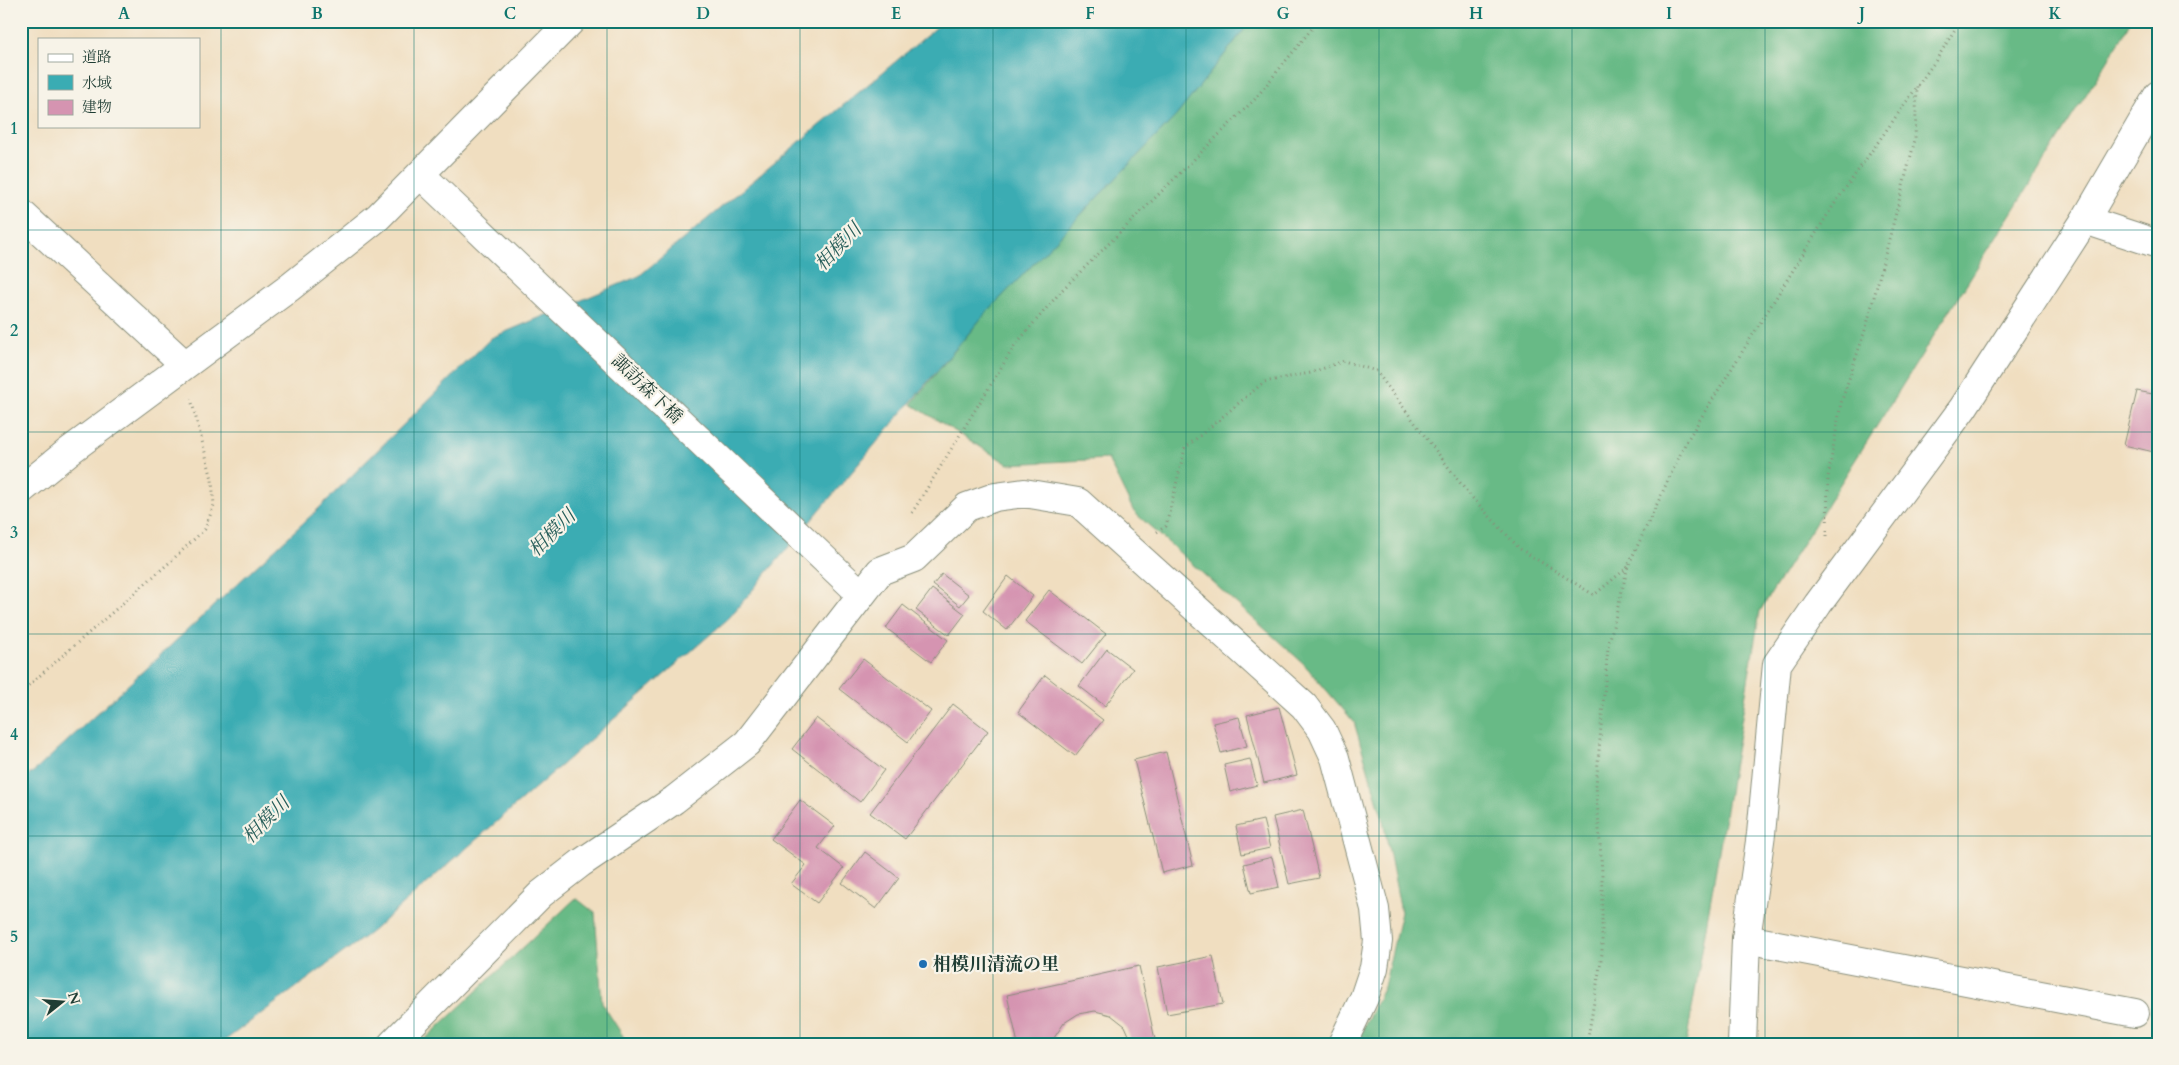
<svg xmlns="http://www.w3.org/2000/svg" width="2179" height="1065" font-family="Cardo,'Noto Serif JP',serif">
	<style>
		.forest { fill: #68ba86; stroke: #447c5d }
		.water { fill: #3aacb3; stroke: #2c7474 }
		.building { fill: #d594b1 }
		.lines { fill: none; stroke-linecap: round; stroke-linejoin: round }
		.minor-casing { stroke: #888e7a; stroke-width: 30 }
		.path { stroke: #888e7a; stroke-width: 3; stroke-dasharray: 1 4; stroke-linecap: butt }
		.minor { stroke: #fff; stroke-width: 28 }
		.grid { fill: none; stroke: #0f766e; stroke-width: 1; stroke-opacity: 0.55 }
		.poi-dot { fill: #1f6fb2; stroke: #f7f3e8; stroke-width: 2 }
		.labels { text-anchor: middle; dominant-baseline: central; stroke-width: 4.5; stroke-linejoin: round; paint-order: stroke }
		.street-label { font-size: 18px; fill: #1f3d34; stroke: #f7f3e8 }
		.poi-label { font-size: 18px; font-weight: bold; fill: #1f3d34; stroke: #f7f3e8; text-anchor: start }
		.water-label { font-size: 19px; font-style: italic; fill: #275e5a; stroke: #f7f3e8 }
		.neatline { fill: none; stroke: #0f766e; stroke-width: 2 }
		.grid-label { font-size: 16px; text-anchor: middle; font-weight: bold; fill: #0f766e }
	</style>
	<rect width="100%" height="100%" fill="#f7f3e8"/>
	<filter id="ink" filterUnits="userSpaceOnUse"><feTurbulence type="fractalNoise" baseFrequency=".02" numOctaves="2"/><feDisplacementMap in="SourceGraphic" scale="10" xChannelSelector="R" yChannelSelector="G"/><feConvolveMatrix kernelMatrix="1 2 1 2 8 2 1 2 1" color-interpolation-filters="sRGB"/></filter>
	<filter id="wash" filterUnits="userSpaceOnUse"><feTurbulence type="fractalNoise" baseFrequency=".0096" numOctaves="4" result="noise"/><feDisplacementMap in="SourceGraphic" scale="20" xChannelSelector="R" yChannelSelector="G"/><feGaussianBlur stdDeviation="1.12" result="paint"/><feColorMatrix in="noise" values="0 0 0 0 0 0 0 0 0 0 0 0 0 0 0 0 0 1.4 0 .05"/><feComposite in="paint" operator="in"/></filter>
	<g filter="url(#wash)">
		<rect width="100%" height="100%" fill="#f0dec0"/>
		<g class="forest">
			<path d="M1251,21H2130L2123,36L1760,611L1686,1044H1355L1384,987L1401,912L1383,820L1354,722L1303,663L1134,512L1108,459L1008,464L911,404L984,315L1176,116Z"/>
			<path d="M576,898L595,913L602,1003L628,1044H420Z"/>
		</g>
		<path class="water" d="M944,21H1251L1176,116L984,315L729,618L370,933L220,1044H21V781L38,768L315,512L491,338L639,276Z"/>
		<g id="blocks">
			<g class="building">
				<path d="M2137,391L2158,395V453L2124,445Z"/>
				<path d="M942,574L969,595L960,606L933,585Z"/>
				<path d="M1008,576L1033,596L1007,630L983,611Z"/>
				<path d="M932,589L965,614L949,635L916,610Z"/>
				<path d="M1049,590L1106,634L1082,664L1025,621Z"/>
				<path d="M903,605L948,640L931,662L886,628Z"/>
				<path d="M1107,649L1133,669L1105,706L1079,686Z"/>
				<path d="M863,659L931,711L908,742L839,689Z"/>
				<path d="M1045,675L1103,720L1075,756L1018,712Z"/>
				<path d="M953,704L988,731L905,839L870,813Z"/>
				<path d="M1279,707L1297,775L1264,783L1247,715Z"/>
				<path d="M1239,717L1247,746L1221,753L1213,723Z"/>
				<path d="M816,718L884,770L860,802L792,749Z"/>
				<path d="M1166,752L1193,865L1162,873L1134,760Z"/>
				<path d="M1250,759L1257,785L1230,792L1224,765Z"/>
				<path d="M800,800L835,826L818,848L844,868L817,903L791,884L806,865L771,839Z"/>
				<path d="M1303,810L1319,878L1289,884L1273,817Z"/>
				<path d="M1263,820L1270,848L1242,854L1236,826Z"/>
				<path d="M865,852L899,878L876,909L842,883Z"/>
				<path d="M1272,857L1279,887L1251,893L1244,864Z"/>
				<path d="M1213,956L1223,1004L1167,1014L1158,967Z"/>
				<path d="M1139,966L1156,1044H1133L1125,1026L1111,1015L1095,1011L1078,1014L1064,1023L1054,1038L1053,1044H1018L1007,995Z"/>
			</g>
		</g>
	</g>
	<g filter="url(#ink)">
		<use href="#blocks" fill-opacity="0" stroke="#888e7a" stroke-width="1"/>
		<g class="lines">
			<defs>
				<g id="minor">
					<path d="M421,175L861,594"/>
					<path d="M21,213L184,364"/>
					<path d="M2085,220L2158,244"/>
					<path d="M21,490L68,452L289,288L378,217L571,21"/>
					<path d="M1746,939L2135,1013"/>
					<path d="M392,1044L541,894L581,863L674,800L747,743L880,571L914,558L967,507L995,497L1024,493L1078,502L1304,706L1322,730L1335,758L1375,909L1378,941L1374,968L1364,998L1342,1044"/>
					<path d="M1742,1044L1746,939L1761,834L1777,664L1818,604L1963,408L2085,220L2158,95"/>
				</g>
			</defs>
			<use href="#minor" class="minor-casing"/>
			<g class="path">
				<path d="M912,513L1015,345L1062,290L1255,99L1318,21"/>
				<path d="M1157,532L1166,526L1185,448L1264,382L1310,373L1344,361L1376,371L1467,492L1520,549L1594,595L1628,567"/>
				<path d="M1827,536L1828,477L1841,403L1867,324L1915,140L1917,86"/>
				<path d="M21,692L170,562L205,529L214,505L212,479L191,399"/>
				<path d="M1587,1044L1602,954V872L1596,785L1608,647L1628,566L1686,442L1833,206L1938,57L1960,21"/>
			</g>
			<use href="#minor" class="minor"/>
		</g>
	</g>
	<path class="grid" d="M221,21V1044M414,21V1044M607,21V1044M800,21V1044M993,21V1044M1186,21V1044M1379,21V1044M1572,21V1044M1765,21V1044M1958,21V1044M21,230H2158M21,432H2158M21,634H2158M21,836H2158"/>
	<circle class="poi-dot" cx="923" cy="964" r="5"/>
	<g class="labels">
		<g class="street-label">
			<text transform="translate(647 389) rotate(44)">諏訪森下橋</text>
		</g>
		<g class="poi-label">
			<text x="933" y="964">相模川清流の里</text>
		</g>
		<g class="water-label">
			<text transform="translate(838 247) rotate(-46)">相模川</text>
			<text transform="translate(552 533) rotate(-45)">相模川</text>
			<text transform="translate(266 820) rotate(-45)">相模川</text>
		</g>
	</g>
	<rect width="2179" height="1065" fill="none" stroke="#f7f3e8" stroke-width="55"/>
	<rect x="38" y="38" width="162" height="90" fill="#f7f3e8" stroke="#a1aaa0"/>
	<rect x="48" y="54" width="25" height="8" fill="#ffffff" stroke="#a1aaa0"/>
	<text x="82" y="62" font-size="15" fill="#1f3d34">道路</text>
	<rect x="48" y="75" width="25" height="15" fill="#3aacb3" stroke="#a1aaa0"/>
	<text x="82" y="88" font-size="15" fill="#1f3d34">水域</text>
	<rect x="48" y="100" width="25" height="15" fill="#d594b1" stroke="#a1aaa0"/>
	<text x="82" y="112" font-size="15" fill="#1f3d34">建物</text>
	<g transform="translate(62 1002) rotate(73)" stroke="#f7f3e8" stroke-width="4" paint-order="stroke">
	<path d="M0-4L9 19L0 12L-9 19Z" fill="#1f3d34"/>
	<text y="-8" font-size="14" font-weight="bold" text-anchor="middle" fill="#1f3d34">N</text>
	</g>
	<rect x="28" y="28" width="2124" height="1010" class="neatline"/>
	<g class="grid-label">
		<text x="124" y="19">A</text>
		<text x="317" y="19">B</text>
		<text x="510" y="19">C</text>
		<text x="703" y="19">D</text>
		<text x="896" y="19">E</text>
		<text x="1090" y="19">F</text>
		<text x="1283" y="19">G</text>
		<text x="1476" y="19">H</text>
		<text x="1669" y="19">I</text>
		<text x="1862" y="19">J</text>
		<text x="2055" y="19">K</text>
		<text x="14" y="134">1</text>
		<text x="14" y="336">2</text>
		<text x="14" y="538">3</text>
		<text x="14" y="740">4</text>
		<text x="14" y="942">5</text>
	</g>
</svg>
